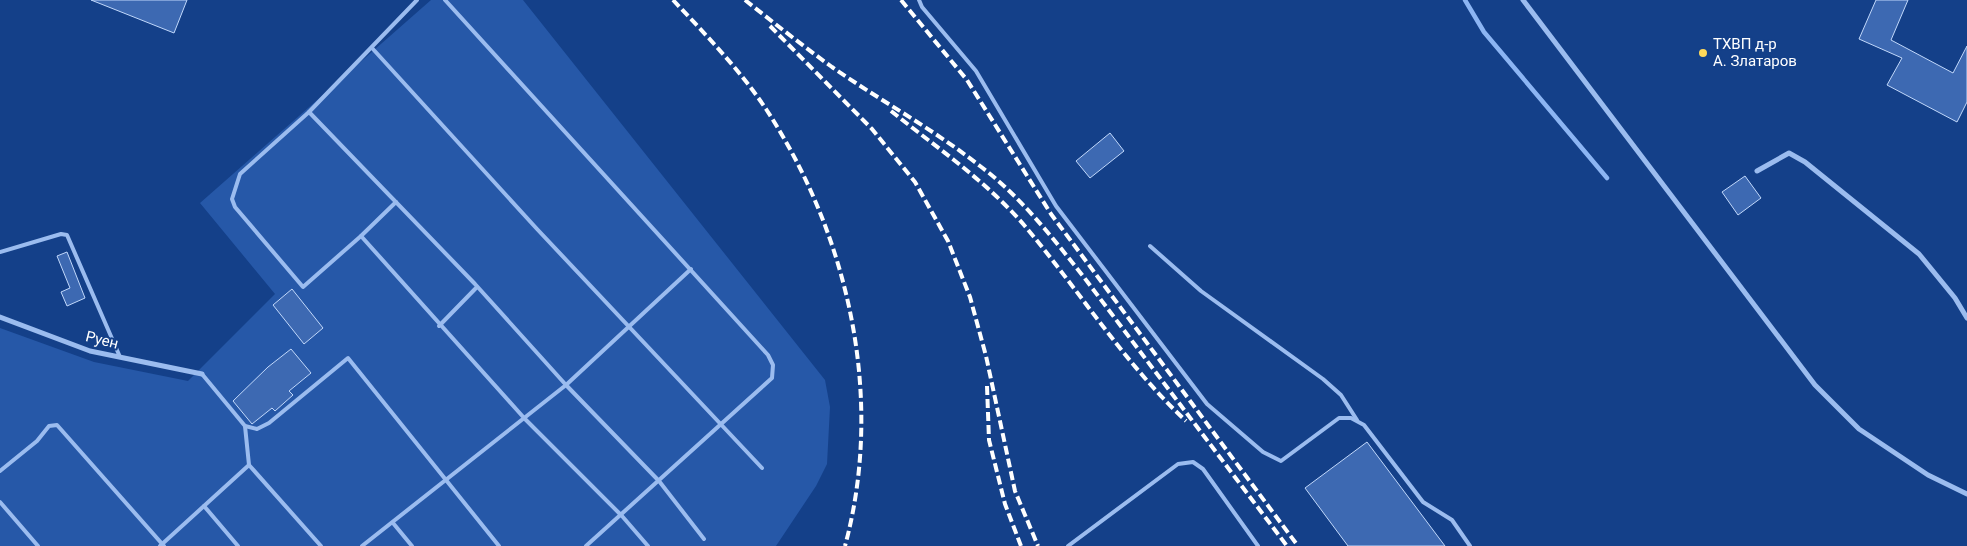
<svg xmlns="http://www.w3.org/2000/svg" width="1967" height="546" font-family="Roboto,sans-serif">
	<style>
		.green { fill: #2658a8 }
		.lines { fill: none; stroke-linecap: round; stroke-linejoin: round }
		.stream { stroke: #8cb5f3; stroke-width: 4.5 }
		.building { fill: #3d69b2; stroke: #c1d8fb }
		.service { stroke: #9bbcef; stroke-width: 4 }
		.minor { stroke: #9bbcef; stroke-width: 5 }
		.rail { stroke: #fff; stroke-width: 4; stroke-dasharray: 9 4; stroke-linecap: butt }
		.poi-dot { fill: #ffd959; stroke: #144089; stroke-width: 2 }
		.labels { text-anchor: middle; dominant-baseline: central; stroke-width: 4; stroke-linejoin: round; paint-order: stroke }
		.poi-label { font-size: 15px; fill: #fff; stroke: #144089; text-anchor: start }
		.street-label { font-size: 15px; fill: #fff; stroke: #144089 }
	</style>
	<rect width="100%" height="100%" fill="#144089"/>
	<path class="green" d="M431,0H523L825,380L830,407L827,464L816,486L776,546H0V328L94,362L188,381L275,294L200,203Z"/>
	<g class="lines">
		<path class="stream" d="M1465,0L1484,32L1607,178"/>
	</g>
	<g class="building">
		<path d="M91,0H187L174,33Z"/>
		<path d="M1876,0H1908L1891,40L1953,73L1967,46V102L1957,122L1887,85L1902,58L1859,39Z"/>
		<path d="M1110,133L1124,151L1090,178L1076,161Z"/>
		<path d="M1745,176L1761,198L1738,215L1722,192Z"/>
		<path d="M67,252L85,298L67,306L61,292L70,288L57,256Z"/>
		<path d="M292,289L323,328L304,344L273,305Z"/>
		<path d="M291,349L311,373L289,391L293,395L275,411L272,408L252,424L233,401L268,367Z"/>
		<path d="M1367,442L1445,546H1348L1305,488Z"/>
	</g>
	<g class="lines">
		<g class="service">
			<path d="M445,0L768,355L773,365L772,378L586,546"/>
			<path d="M919,0L922,7L976,71L1056,206L1207,404L1263,452L1281,461L1339,418H1351L1364,425L1423,502L1452,520L1470,546"/>
			<path d="M372,48L537,229L762,468"/>
			<path d="M309,112L475,284L566,385L659,481L704,539"/>
			<path d="M396,202L361,236L303,287L235,207L232,199L240,174L309,112L417,0"/>
			<path d="M361,236L525,419L622,516L648,546"/>
			<path d="M1150,246L1201,291L1323,379L1341,395L1357,420"/>
			<path d="M0,252L61,234L67,235L120,357"/>
			<path d="M439,326L477,287"/>
			<path d="M202,374L245,426L257,429L269,423L348,358L499,546"/>
			<path d="M249,465L321,546"/>
			<path d="M0,471L37,441L49,426L57,425L164,546"/>
			<path d="M0,502L38,546"/>
			<path d="M204,506L238,546"/>
			<path d="M393,523L412,546"/>
			<path d="M160,546L249,465L245,426"/>
			<path d="M362,546L566,385L691,269"/>
			<path d="M1068,546L1178,464L1193,462L1203,469L1258,546"/>
		</g>
		<g class="minor">
			<path d="M1523,0L1815,385L1859,429L1928,475L1967,494"/>
			<path d="M1757,171L1789,153L1805,162L1919,254L1955,298L1967,318"/>
			<path d="M0,317L90,351L202,374"/>
		</g>
		<g class="rail">
			<path d="M673,0C706,35 740,70 766,109C849,236 885,398 845,546"/>
			<path d="M745,0C774,23 803,46 832,67C881,101 933,129 980,166C1020,196 1052,237 1083,276L1287,546"/>
			<path d="M901,0L967,80L1051,214L1298,546"/>
			<path d="M770,26L872,129L915,182L948,241L970,297L986,356L1015,491L1038,546"/>
			<path d="M891,111C936,147 986,181 1024,225C1079,290 1124,363 1186,421"/>
			<path d="M987,386L989,440L1005,504L1021,546"/>
		</g>
	</g>
	<circle class="poi-dot" cx="1703" cy="53" r="5"/>
	<g class="labels">
		<g class="poi-label">
			<text x="1713" y="44">ТХВП д-р<tspan x="1713" dy="17">А. Златаров</tspan></text>
		</g>
		<g class="street-label">
			<text transform="translate(102 340) rotate(14)">Руен</text>
		</g>
	</g>
</svg>
